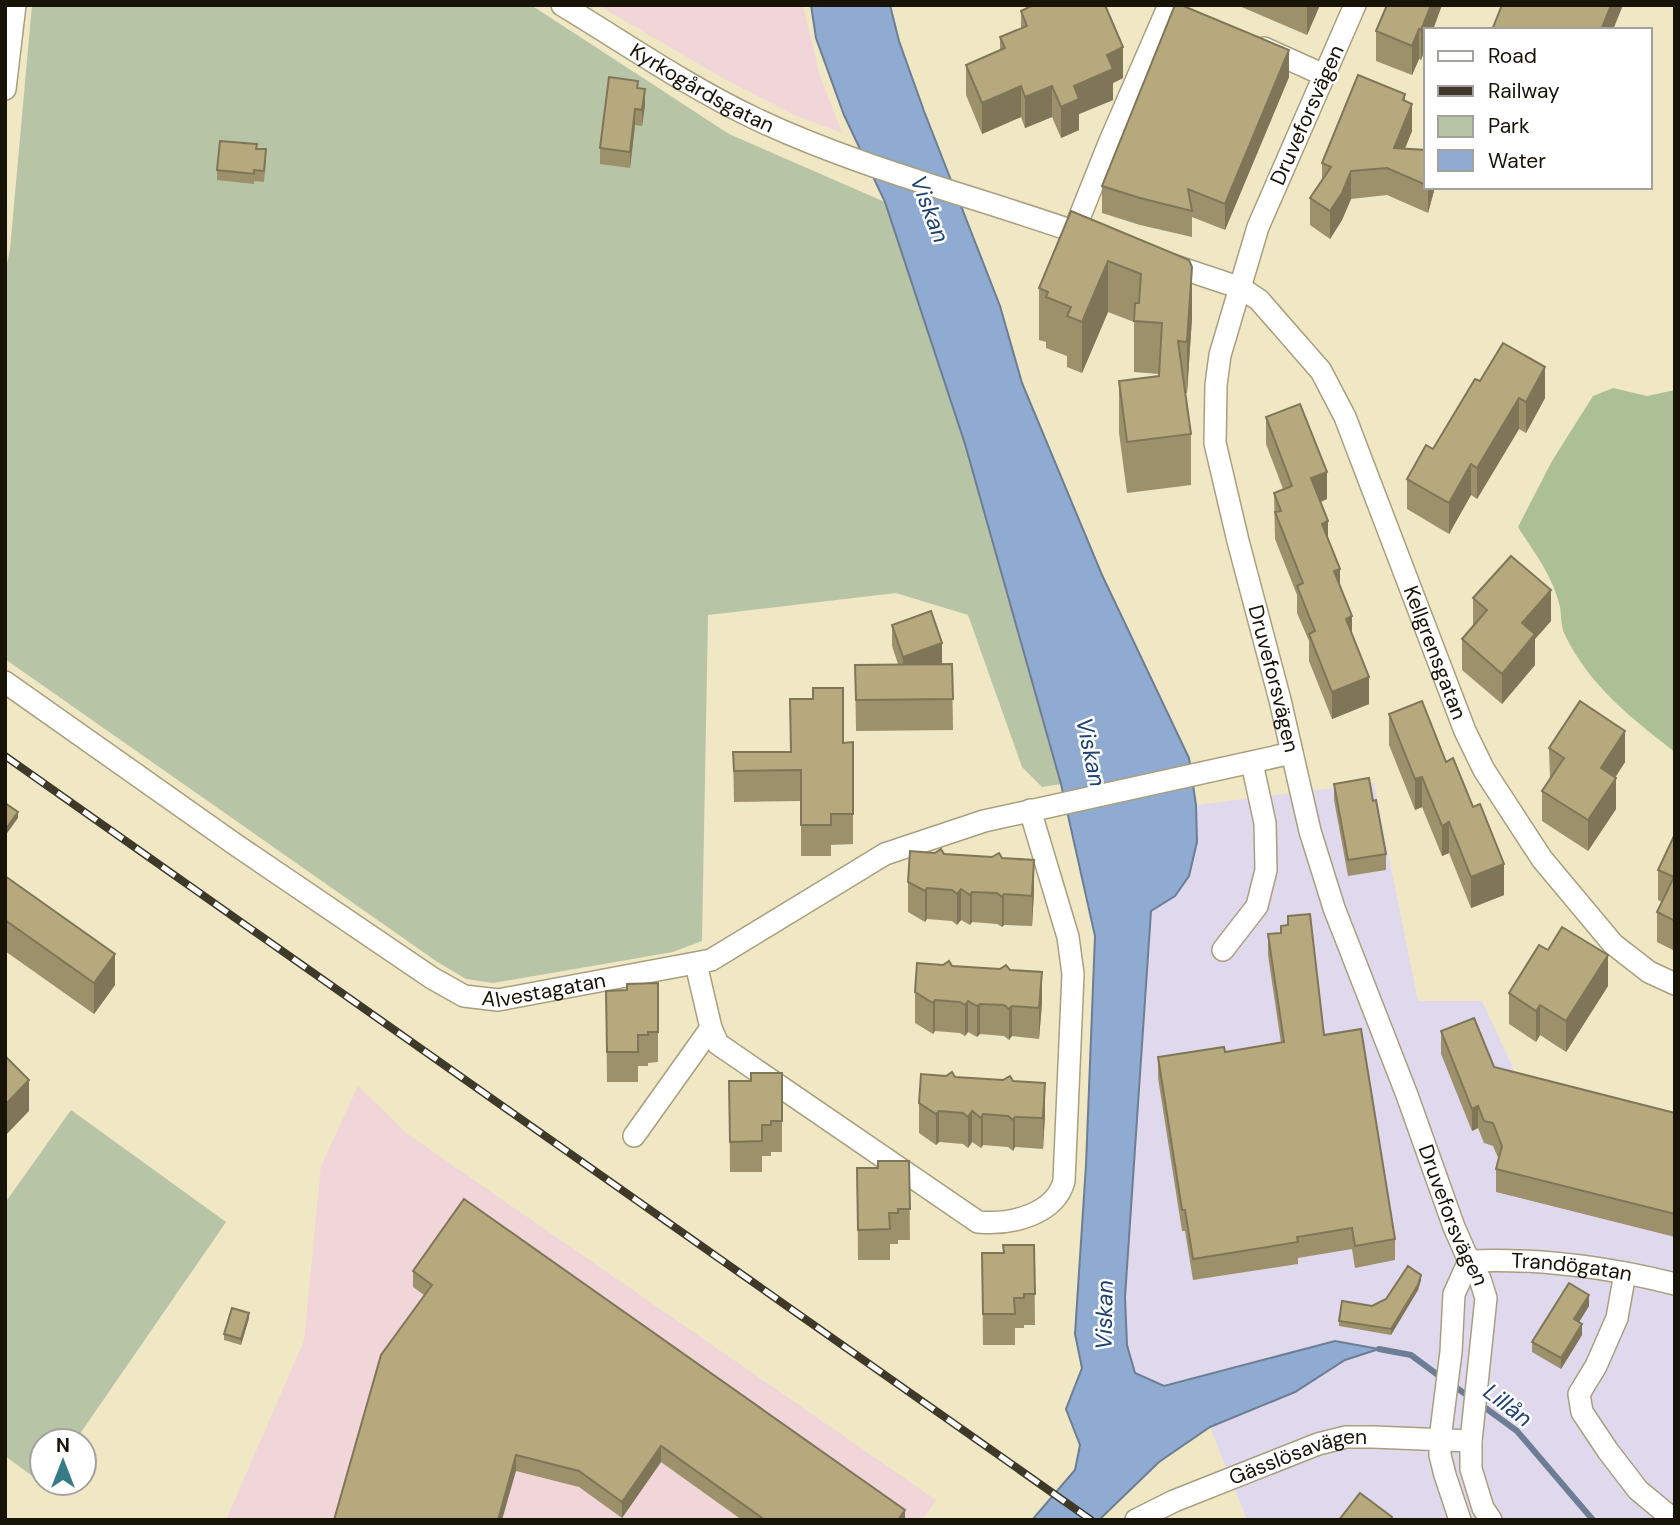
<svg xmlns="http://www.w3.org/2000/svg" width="1680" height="1525" font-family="'DM Sans',sans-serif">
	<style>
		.commercial { fill: #e0d9ee }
		.industrial { fill: #f0d5d9 }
		.green { fill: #b8c4a6 }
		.forest { fill: #adbf94 }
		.water { fill: #90abd1; stroke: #6c7d94; stroke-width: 2 }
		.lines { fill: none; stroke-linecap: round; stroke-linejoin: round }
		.stream { stroke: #6c7d94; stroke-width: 6 }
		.minor-casing { stroke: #a89f7e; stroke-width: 24 }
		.minor { stroke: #fff; stroke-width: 21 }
		.rail-casing { stroke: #3e3929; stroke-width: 8 }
		.rail { stroke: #fff; stroke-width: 5; stroke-dasharray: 16; stroke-linecap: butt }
		.wall { fill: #9d916c }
		.shaded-wall { fill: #7f7658 }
		.building { fill: #b6a97d; stroke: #7f7658; stroke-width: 2 }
		.labels { text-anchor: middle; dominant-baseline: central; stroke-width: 5; stroke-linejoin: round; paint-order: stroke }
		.street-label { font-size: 21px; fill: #171307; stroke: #fff }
		.water-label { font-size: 23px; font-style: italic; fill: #1e4272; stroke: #fff }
	</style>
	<rect width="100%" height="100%" fill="#f0e7c4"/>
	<path class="commercial" d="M1374,783L1418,1001H1482L1516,1074L1675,1121V1520H1247L1210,1427L1295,1392L1345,1360L1377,1350L1335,1341L1164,1386L1135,1373L1127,1345L1125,1297L1151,910L1175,896L1197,842L1196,805Z"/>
	<g class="industrial">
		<path d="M598,5H803L820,76L842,133L792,114L721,77Z"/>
		<path d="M358,1086L406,1133L936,1500L922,1520H226L304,1341L321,1166Z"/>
	</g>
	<g class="green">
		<path d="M32,5H531L729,134L885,202L965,444L1061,784L1042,787L1022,767L968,615L896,593L708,615L702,941L673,952L493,983L466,979L436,961L5,659V273L10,249Z"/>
		<path d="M71,1110L226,1222L75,1441H42V1483L5,1456V1203Z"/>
	</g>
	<path class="forest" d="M1613,388L1647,396L1675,390V752C1632,719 1589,685 1565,635C1560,625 1562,613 1559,603C1552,575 1533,551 1518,527L1552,461L1593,396Z"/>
	<path class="water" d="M811,5H890L899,41L924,111L1000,306L1022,383L1102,575L1189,758L1196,805L1197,842L1189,876L1175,896L1151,911L1125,1297L1127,1345L1135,1373L1164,1386L1335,1341L1379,1349L1345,1360L1295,1392L1210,1427L1159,1462L1099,1520H1032L1075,1470L1080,1445L1066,1409L1082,1368L1075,1334L1086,1165L1095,936L1061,784L965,444L885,202L844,115L816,38Z"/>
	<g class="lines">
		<g class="stream">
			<path d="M1379,1349L1411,1355L1442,1378"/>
			<path d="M1451,1384L1471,1398"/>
			<path d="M1480,1404L1517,1431L1593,1520"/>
		</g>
		<defs>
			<g id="minor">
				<path id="s1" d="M562,5C625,43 687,86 754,118C861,169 978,197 1090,237"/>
				<path id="s2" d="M1355,5L1258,227L1220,355L1216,385L1215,443L1238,541L1280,700L1310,831L1334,908L1407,1095L1454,1227L1469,1261L1480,1279L1486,1298L1471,1441V1469L1483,1508L1491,1520"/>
				<path d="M1264,48L1324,75"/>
				<path d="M5,89L15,5"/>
				<path d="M1074,231L1110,141L1169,5"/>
				<path id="s3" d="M1166,263L1241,288L1259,300L1321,371L1345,417L1465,731L1484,770L1542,859L1613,944L1649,972L1675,984"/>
				<path id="s4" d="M5,682L236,845L432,978L464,996L498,1000L711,960L885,854L984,821L1292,753"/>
				<path d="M1223,950L1257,906L1266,870L1265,823L1252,763"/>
				<path d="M696,964L711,1028L718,1044L978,1222C1010,1225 1055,1215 1064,1181L1073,974L1068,937L1030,810"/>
				<path d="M634,1136L711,1028"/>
				<path id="s5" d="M1469,1261C1539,1258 1607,1267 1675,1284"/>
				<path d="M1625,1273L1617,1318L1596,1366L1579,1394L1582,1412L1608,1451L1638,1490L1674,1520"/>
				<path id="s6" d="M1136,1520L1174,1501L1318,1444L1346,1437H1373L1471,1441"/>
				<path d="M1460,1520L1445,1475L1440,1455V1439L1451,1352L1454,1294L1469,1261"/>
			</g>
		</defs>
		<use href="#minor" class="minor-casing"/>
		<use href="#minor" class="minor"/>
		<defs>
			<path id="rail" d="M5,756L1091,1520"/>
		</defs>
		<use href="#rail" class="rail-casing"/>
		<use href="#rail" class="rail"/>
	</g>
	<g class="wall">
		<path d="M1237,5H1320L1307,35Z"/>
		<path d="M1442,5L1421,60L1419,59L1412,75L1376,61V31Z"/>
		<path d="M1021,11L1123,78L1113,83V100L1079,114V130L1061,138L1052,117L1025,128L1021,117L982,134L966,95V65L1000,50V37L1021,29Z"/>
		<path d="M1289,77L1225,230L1192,217V237L1140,225L1102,213V186Z"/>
		<path d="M638,88L645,105L642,126L635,125L630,168L600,164V148Z"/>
		<path d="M1405,101L1412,131L1405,149L1426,150V187H1435L1428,213L1387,195L1351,199L1342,220L1330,239L1310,225V198L1322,181V163Z"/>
		<path d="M266,160L264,182L254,181V184L217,180V170Z"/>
		<path d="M1071,211L1192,318L1187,393H1185L1191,434V485L1127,493L1119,433V381L1159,376V374L1134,372V322L1108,312L1082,373L1067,367V356L1046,348V342L1039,340V288Z"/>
		<path d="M1480,381L1545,398L1526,433L1519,429L1477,499L1471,495L1449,534L1407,509V479L1433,449Z"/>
		<path d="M1266,417L1327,499L1321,502L1328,539L1369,704L1332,719L1309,661V641L1297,613V595L1275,539L1274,493L1283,489L1266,444Z"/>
		<path d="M1473,598L1551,621L1535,639V665L1502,704L1462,670V639L1473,626Z"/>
		<path d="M892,625L942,664H952L953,730L856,731L855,665L898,664L892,646Z"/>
		<path d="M813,699L843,743L853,742V844L831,845V856H801V801L734,802L733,752H790Z"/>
		<path d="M1389,714L1446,762L1504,895L1471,908L1449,853L1442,856L1422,807L1415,810L1389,745Z"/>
		<path d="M1549,748L1625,762L1615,778L1616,809L1588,851L1542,821V791L1550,779Z"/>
		<path d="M1334,784L1373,801L1386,854V870L1348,876L1334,800Z"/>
		<path d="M1675,834V951L1657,942V912L1662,902L1658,900V870Z"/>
		<path d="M944,854L1002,858L1034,891L1032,926L1004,925L1002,927L997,924L972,922L970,925L961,920L957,925L952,921L927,919L925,922L908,912V882Z"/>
		<path d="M5,876L115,985L94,1014L5,951Z"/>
		<path d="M1288,916L1324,1035L1395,1239V1260L1355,1268L1352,1249L1298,1258V1264L1193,1280L1185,1231H1182L1158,1078V1057L1225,1052L1281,1043L1268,955V934L1281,933L1288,925Z"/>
		<path d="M1548,950L1608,986L1566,1052L1540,1035L1536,1042L1509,1024V993Z"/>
		<path d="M952,966L1010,970L1042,1003L1039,1039L1012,1036L1009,1040L1004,1036L980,1034L977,1037L968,1032L965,1036L960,1033L935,1031L933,1034L915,1023V992Z"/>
		<path d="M658,983V1062L648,1063V1066H638V1082H607L606,991L627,990Z"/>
		<path d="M1441,1031L1494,1067L1675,1113V1237L1496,1192V1169L1499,1160L1493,1146L1484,1143L1478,1128L1472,1131L1441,1054Z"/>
		<path d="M782,1073V1152H771V1156H762V1172H730L729,1081H751Z"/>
		<path d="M955,1077L1013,1081L1045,1114L1043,1149L1015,1147L1013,1151L1008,1147L983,1145L981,1148L972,1142L968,1148L963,1144L939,1142L936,1145L919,1133V1103Z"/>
		<path d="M909,1161L910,1240H898V1244H890V1260H858L857,1168H878Z"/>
		<path d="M1034,1245L1035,1325H1024V1328H1015V1345H983L982,1253H1003Z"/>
		<path d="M413,1271L905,1520H742L661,1462L622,1518L579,1487L516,1471L424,1295L413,1287Z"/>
		<path d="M1421,1280L1418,1290L1391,1335L1339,1326V1321L1386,1299Z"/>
		<path d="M1589,1306L1579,1322L1582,1335L1561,1369L1532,1352V1342Z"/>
		<path d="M249,1318L241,1345L224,1340V1334Z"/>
	</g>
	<g class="shaded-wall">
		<path d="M1307,5H1320L1307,35Z"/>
		<path d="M1431,5H1442L1433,30H1426V46L1421,60V30Z"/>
		<path d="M1611,5H1623L1613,30H1601Z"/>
		<path d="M1419,29V59L1412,75V46Z"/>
		<path d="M1123,47V78L1113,83V100L1079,114V130L1061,138V107L1074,86L1107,55Z"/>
		<path d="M1289,50V77L1225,230V204Z"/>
		<path d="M1021,86V117L982,134V103Z"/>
		<path d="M1052,86V117L1025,128V97Z"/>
		<path d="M645,89V105L642,126V110Z"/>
		<path d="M1405,94V121L1412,104V131L1395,171L1394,148L1403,100Z"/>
		<path d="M635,109V125L630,168V152Z"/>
		<path d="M1351,171V199L1342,220L1330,239V211Z"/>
		<path d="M1428,187H1435L1428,213Z"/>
		<path d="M1108,261V312L1082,373V322Z"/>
		<path d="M1192,267V318L1187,393V342Z"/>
		<path d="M1545,367V398L1526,433V402Z"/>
		<path d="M1519,398V429L1477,499V468Z"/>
		<path d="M1471,464V495L1449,534V503Z"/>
		<path d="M1327,472V499L1311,505V478Z"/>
		<path d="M1328,521V548L1322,524Z"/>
		<path d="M1340,569V596L1334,571Z"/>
		<path d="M1551,590V621L1535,639V665L1502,704V674L1522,623Z"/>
		<path d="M1352,616V644L1346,619Z"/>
		<path d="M942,643V664L903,679V657Z"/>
		<path d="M1369,677V704L1332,719V692Z"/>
		<path d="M1625,731V762L1601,799V768Z"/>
		<path d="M1422,777V807L1415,810V779Z"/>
		<path d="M1616,778V809L1588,851V820Z"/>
		<path d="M18,812V818L5,836V830Z"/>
		<path d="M1449,822V853L1442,856V826Z"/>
		<path d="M1034,860V891L1032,926V896Z"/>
		<path d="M1504,864V895L1471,908V877Z"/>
		<path d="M927,888V919L925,922V891Z"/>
		<path d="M961,889V920L957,925V894Z"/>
		<path d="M972,892V922L970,925V895Z"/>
		<path d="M1004,894V925L1002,927V897Z"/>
		<path d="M115,954V985L94,1014V983Z"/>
		<path d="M1608,955V986L1566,1052V1021Z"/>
		<path d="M1042,972V1003L1039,1039V1008Z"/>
		<path d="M935,1000V1031L933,1034V1003Z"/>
		<path d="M968,1001V1032L965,1036V1005Z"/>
		<path d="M980,1004V1034L977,1037V1006Z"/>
		<path d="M1540,1005V1035L1536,1042V1011Z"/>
		<path d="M1012,1006V1036L1009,1040V1009Z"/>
		<path d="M29,1080V1111L5,1136V1105Z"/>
		<path d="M1045,1083V1114L1043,1149V1118Z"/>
		<path d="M1478,1106V1128L1472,1131V1109Z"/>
		<path d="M939,1111V1142L936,1145V1114Z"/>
		<path d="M972,1111V1142L968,1148V1117Z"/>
		<path d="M983,1114V1145L981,1148V1118Z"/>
		<path d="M1015,1117V1147L1013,1151V1120Z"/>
		<path d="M1421,1275V1280L1418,1290L1391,1335V1329Z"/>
		<path d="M1589,1295V1306L1574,1330V1319Z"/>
		<path d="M249,1313V1318L241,1345V1339Z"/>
		<path d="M1582,1324V1335L1561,1369V1358Z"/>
		<path d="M661,1446V1462L622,1518V1502Z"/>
		<path d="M516,1455V1471L502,1520H498Z"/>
		<path d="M905,1510V1520H898Z"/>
	</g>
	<g class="building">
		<path d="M1033,5H1105L1123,47L1107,55L1113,69L1074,86L1079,99L1061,107L1052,86L1025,97L1021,86L982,103L966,65L1005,48L1000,37L1027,26L1021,11Z"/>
		<path d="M1175,5H1181L1289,50L1225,204L1188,189L1192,211L1140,198L1102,186Z"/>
		<path d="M1387,5H1431L1421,30L1419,29L1412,46L1376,31Z"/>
		<path d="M1502,5H1611L1601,30H1492Z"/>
		<path d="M1358,75L1405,94L1403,100L1412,104L1394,148L1426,150V185L1387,168L1351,171L1342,193L1330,211L1310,198L1331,167L1322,163Z"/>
		<path d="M609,77L638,81L637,88L645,89L642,110L635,109L630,152L600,148Z"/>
		<path d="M220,141L257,144L256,149H266L264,171L254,170V174L217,170Z"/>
		<path d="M1071,211L1189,260L1192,267L1187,342L1178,341L1191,434L1127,442L1119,381L1159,376L1162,323L1134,321L1135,303H1139L1141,274L1108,261L1082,322L1067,316L1071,307L1046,297L1048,292L1039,288Z"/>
		<path d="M1503,343L1545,367L1526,402L1519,398L1477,468L1471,464L1449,503L1407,479L1426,445L1433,449L1475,379L1480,381Z"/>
		<path d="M1300,404L1327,472L1311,478L1328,521L1322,524L1340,569L1334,571L1352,616L1346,619L1369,677L1332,692L1309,634L1315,631L1297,586L1303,583L1275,512L1281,511L1274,493L1292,486L1266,417Z"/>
		<path d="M1511,556L1551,590L1522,623L1535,634L1502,674L1462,639L1487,610L1473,598Z"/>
		<path d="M931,611L942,643L903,657L892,625Z"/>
		<path d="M952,664L953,699L856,700L855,665Z"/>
		<path d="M813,688H843V743L853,742V814H831V825H801V770L734,771L733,752H791L790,699H813Z"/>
		<path d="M1422,701L1446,762L1453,758L1473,807L1480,804L1504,864L1471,877L1449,822L1442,826L1422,777L1415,779L1389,714Z"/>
		<path d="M1580,701L1625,731L1601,768L1616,778L1588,820L1542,791L1564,758L1549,748Z"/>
		<path d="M1369,778L1373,801L1376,800L1386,854L1348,860L1334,784Z"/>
		<path d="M5,803L18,812L5,830Z"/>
		<path d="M1675,834V921L1657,912L1674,877L1658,870Z"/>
		<path d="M941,849L944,854L992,857L999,853L1002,858L1034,860L1032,896L1004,894L1002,897L997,893L972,892L970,895L961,889L957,894L952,890L927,888L925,891L908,882L910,851L935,853Z"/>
		<path d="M5,876L115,954L94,983L5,920Z"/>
		<path d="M1310,914L1324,1035L1361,1029L1395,1239L1355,1246L1352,1228L1297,1237L1298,1242L1193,1259L1185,1210H1182L1158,1057L1224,1047L1225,1052L1284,1042L1268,934L1281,933V926L1288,925V916Z"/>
		<path d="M1562,927L1608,955L1566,1021L1540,1005L1536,1011L1509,993L1539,945L1548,950Z"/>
		<path d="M949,961L952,966L1000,969L1006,965L1010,970L1042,972L1039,1008L1012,1006L1009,1009L1004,1005L980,1004L977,1006L968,1001L965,1005L960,1002L935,1000L933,1003L915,992L917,963L943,965Z"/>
		<path d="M658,983V1032H648V1035H638V1052H607L606,991L627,990V984Z"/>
		<path d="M1474,1018L1494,1067L1675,1113V1214L1496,1169L1502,1146L1493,1123L1484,1121L1478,1106L1472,1109L1441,1031Z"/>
		<path d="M5,1056L29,1080L5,1105Z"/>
		<path d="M952,1072L955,1077L1003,1080L1010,1076L1013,1081L1045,1083L1043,1118L1015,1117L1013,1120L1008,1116L983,1114L981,1118L972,1111L968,1117L963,1113L939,1111L936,1114L919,1103L921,1074L946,1076Z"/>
		<path d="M751,1073H782V1121H771V1125H762V1141L730,1142L729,1081H751Z"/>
		<path d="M878,1161H909L910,1209H898V1213H889L890,1229L858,1230L857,1168H878Z"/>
		<path d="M464,1199L905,1510L898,1520H765L661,1446L622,1502L579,1471L516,1455L498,1520H334L381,1355L432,1285L413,1271Z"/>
		<path d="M1003,1245H1034L1035,1294H1024V1298H1014L1015,1314H983L982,1253H1004Z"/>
		<path d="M1408,1266L1421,1275L1418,1285L1391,1329L1339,1321L1342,1301L1372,1306L1386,1299Z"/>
		<path d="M1569,1283L1589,1295L1574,1319L1582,1324L1561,1358L1532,1342Z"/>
		<path d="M232,1308L249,1313L241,1339L224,1334Z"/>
		<path d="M1360,1493L1392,1517L1390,1520H1339Z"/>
	</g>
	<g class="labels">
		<g class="street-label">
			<text stroke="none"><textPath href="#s1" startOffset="163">Kyrkogårdsgatan</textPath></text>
			<text transform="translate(1307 115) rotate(-66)">Druveforsvägen</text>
			<text stroke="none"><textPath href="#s3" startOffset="499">Kellgrensgatan</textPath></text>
			<text stroke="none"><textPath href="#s2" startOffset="707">Druveforsvägen</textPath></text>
			<text stroke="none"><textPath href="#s4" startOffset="637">Alvestagatan</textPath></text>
			<text stroke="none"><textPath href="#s2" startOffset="1274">Druveforsvägen</textPath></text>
			<text stroke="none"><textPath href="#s5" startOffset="103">Trandögatan</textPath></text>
			<text stroke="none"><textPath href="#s6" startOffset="175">Gässlösavägen</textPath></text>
		</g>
		<g class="water-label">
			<text transform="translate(930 209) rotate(69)">Viskan</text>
			<text transform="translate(1091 752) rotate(78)">Viskan</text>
			<text transform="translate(1104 1315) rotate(-89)">Viskan</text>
			<text transform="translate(1508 1405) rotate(38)">Lillån</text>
		</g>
	</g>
	<rect width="1680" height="1525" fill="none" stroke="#171307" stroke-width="14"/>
	<rect x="1424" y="28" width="228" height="161" fill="#ffffff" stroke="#a2a19c" stroke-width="2"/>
	<rect x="1438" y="51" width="35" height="10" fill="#ffffff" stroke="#a2a19c" stroke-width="2"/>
	<text x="1488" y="63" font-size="21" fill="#171307">Road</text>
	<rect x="1438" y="86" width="35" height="10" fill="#3e3929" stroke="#a2a19c" stroke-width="2"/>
	<text x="1488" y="98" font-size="21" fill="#171307">Railway</text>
	<rect x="1438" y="116" width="35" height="21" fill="#b8c4a6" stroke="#a2a19c" stroke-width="2"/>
	<text x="1488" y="133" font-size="21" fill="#171307">Park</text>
	<rect x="1438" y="150" width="35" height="21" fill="#90abd1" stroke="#a2a19c" stroke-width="2"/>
	<text x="1488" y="168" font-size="21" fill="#171307">Water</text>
	<g transform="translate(63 1462)"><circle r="33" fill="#ffffff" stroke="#a2a19c" stroke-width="2"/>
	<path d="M0-5L12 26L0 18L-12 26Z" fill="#357b88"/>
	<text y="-10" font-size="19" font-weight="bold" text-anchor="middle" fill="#171307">N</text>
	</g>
</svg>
